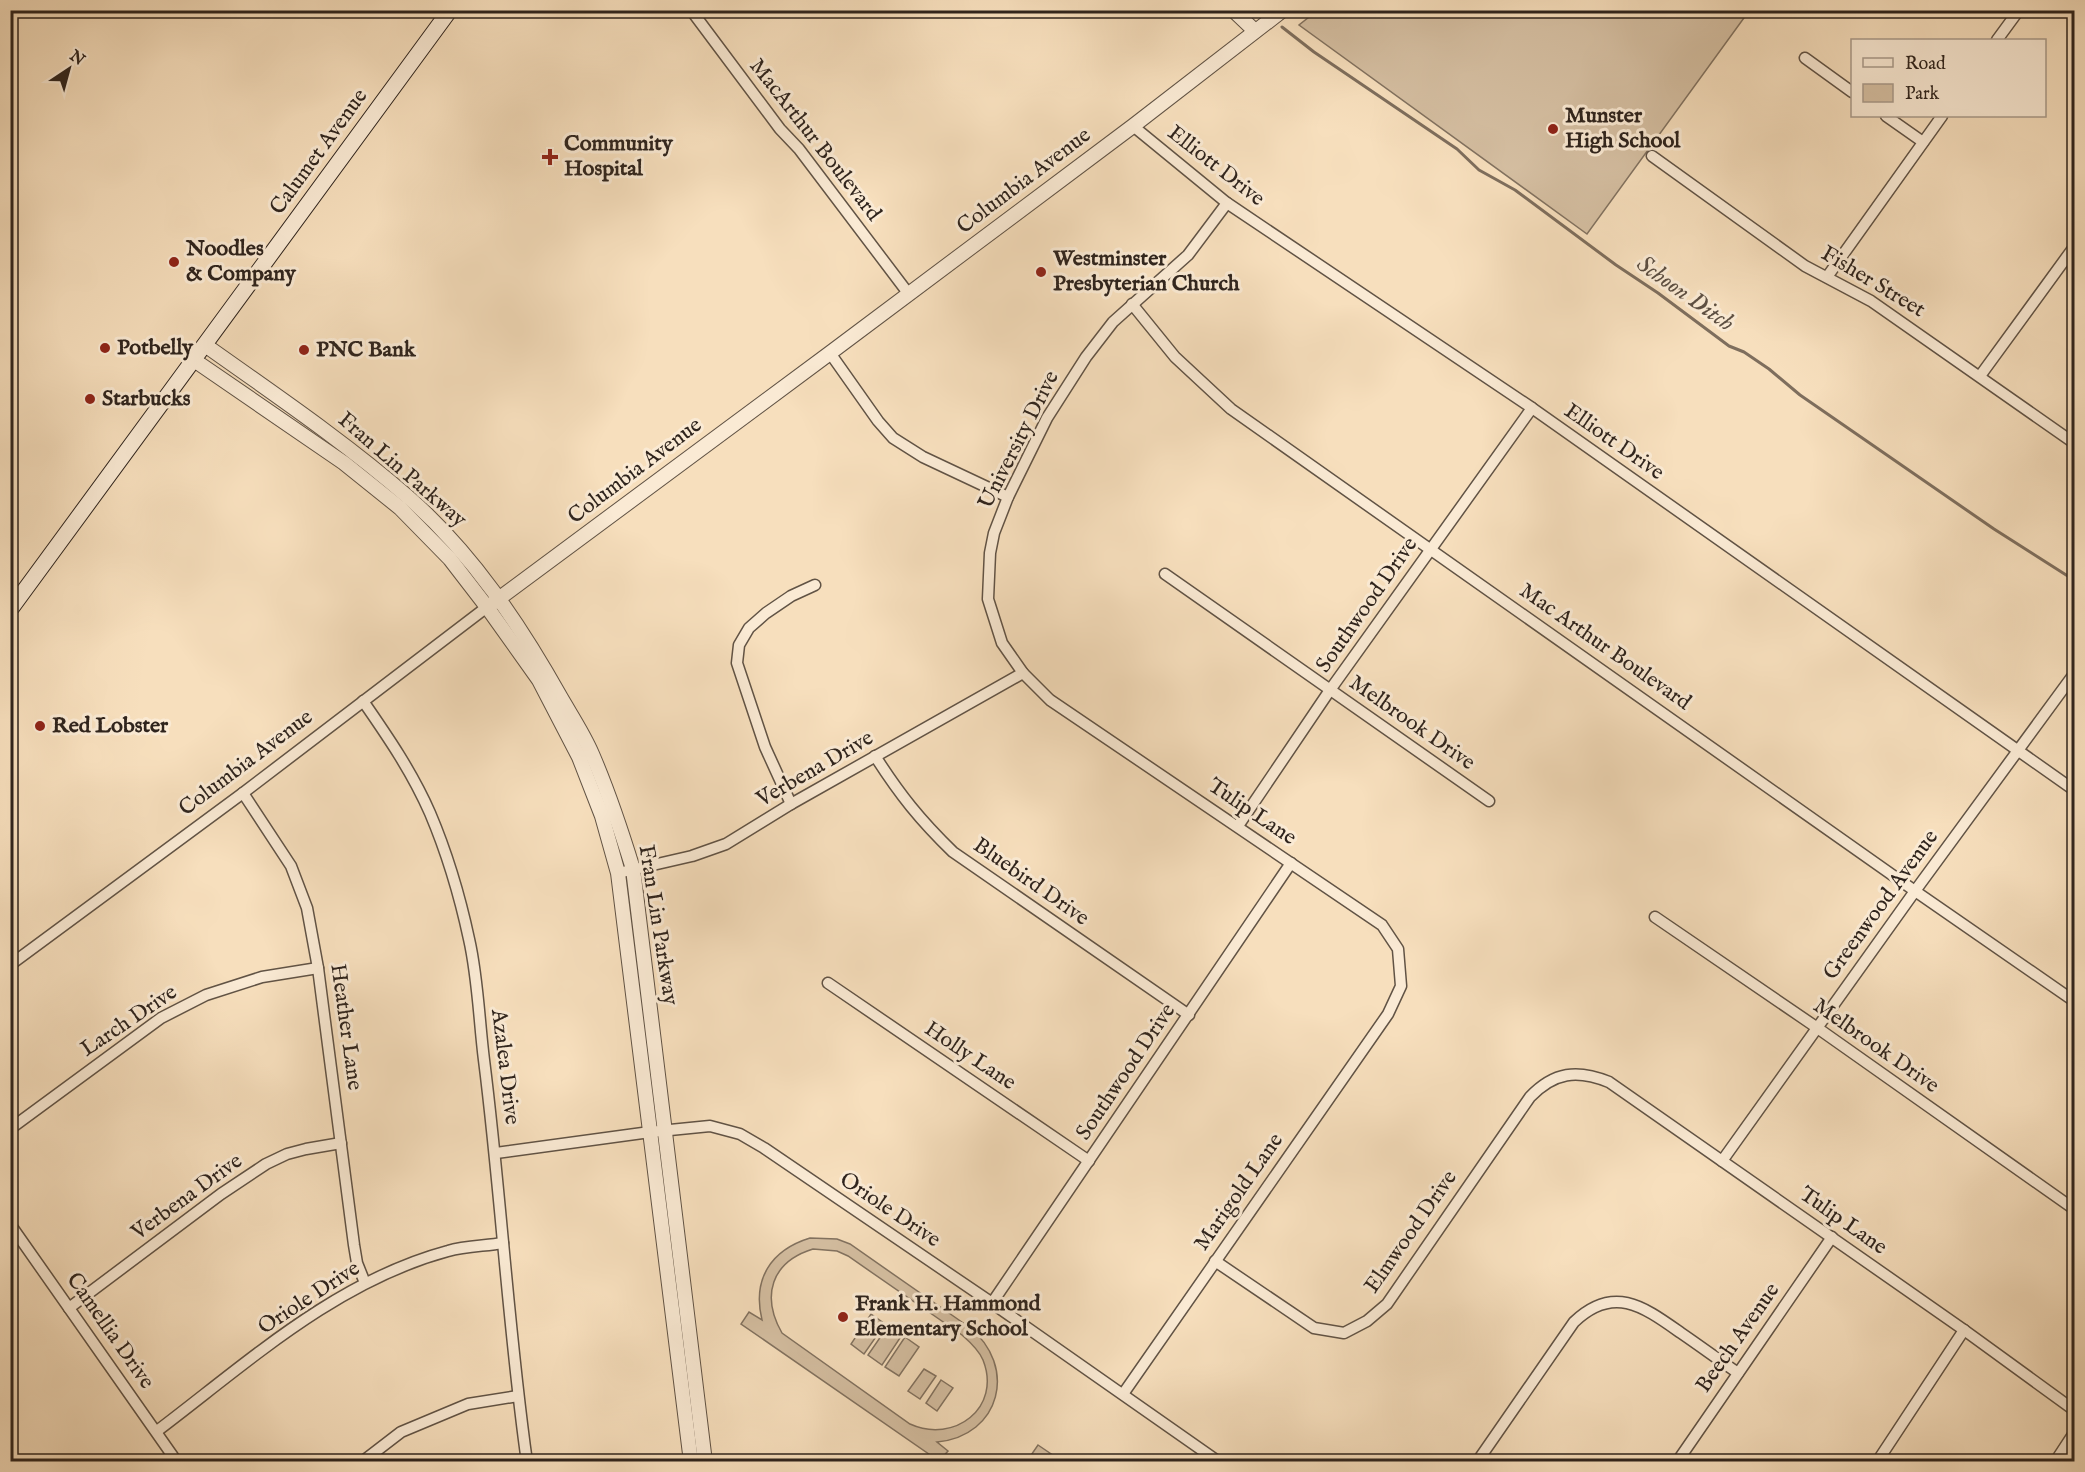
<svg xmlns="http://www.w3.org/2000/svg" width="2085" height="1472" font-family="'IM FELL English',serif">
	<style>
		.green { fill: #d5bfa2; stroke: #827260; stroke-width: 1.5; fill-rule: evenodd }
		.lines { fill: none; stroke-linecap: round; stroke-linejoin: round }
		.stream { stroke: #7e6e5d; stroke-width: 3 }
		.minor-casing { stroke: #615345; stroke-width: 13 }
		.tertiary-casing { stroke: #615345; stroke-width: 16 }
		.secondary-casing { stroke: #2f241d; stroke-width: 17 }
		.minor { stroke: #faead4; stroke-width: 10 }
		.tertiary { stroke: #faead4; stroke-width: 14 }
		.secondary { stroke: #faead4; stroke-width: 15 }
		.poi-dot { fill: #8f2418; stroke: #faead4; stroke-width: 2 }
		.labels { text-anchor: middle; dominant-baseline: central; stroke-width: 6; stroke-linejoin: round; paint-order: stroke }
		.poi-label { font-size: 22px; font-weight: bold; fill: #2f241d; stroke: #faead4; text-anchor: start }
		.street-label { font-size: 22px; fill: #2f241d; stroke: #faead4 }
		.water-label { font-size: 24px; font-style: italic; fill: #5d4f42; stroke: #faead4 }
	</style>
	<rect width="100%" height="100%" fill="#f7dfbd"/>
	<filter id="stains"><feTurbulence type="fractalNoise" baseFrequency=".00333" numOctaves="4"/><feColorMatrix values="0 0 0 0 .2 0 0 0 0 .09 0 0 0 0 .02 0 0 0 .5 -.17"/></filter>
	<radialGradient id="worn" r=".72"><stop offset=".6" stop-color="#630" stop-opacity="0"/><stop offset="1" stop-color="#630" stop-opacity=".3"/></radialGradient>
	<g class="green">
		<path d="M1318,10H1749V11L1587,234L1299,25Z"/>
		<path d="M810,1238L837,1239L850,1244L969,1327C1018,1366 1001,1436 937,1442L948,1451L939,1461L741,1324L749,1312L762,1320C752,1279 771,1250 810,1238ZM813,1249L837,1251L848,1256L962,1335C970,1342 979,1350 983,1360C1002,1408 954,1444 910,1424L782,1333C761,1296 771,1262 813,1249Z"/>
		<path d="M871,1314L885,1324L864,1354L851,1344Z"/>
		<path d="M888,1326L902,1335L882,1365L868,1355Z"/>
		<path d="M905,1337L919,1347L899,1376L885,1367Z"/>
		<path d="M924,1369L936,1376L920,1399L908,1391Z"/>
		<path d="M941,1380L953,1388L937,1411L926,1403Z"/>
		<path d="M1038,1445L1057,1458L1055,1461H1027Z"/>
	</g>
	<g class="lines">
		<path class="stream" d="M1282,27L1314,52L1457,149L1479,170L1515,190L1616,265L1658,293L1729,346L1744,352L1769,369L1800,395L1994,529L2074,580"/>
		<defs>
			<g id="minor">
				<path d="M691,10L780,129L799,149L908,293"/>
				<path d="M1997,40L2019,10"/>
				<path d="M1805,58L1852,92"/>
				<path d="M1886,116L1923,142"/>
				<path d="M1133,126L1227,203L1532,408L2074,790"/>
				<path d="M1652,156L1805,266L1871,301L2074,443"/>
				<path d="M1827,277L1942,116"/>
				<path d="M1132,304L1175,357L1231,409L1915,891L2074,1001"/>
				<path d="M830,353L878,421L893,438L923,457L1008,497"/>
				<path d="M1980,376L2074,247"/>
				<path d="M1165,574L1489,801"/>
				<path d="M363,701C388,737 412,772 430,813C447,853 460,897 469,939C478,978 479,1020 484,1060C501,1194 508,1328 527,1462"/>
				<path d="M875,756C900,795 920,820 953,852L1189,1015"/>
				<path d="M243,793L291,866L307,908L318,968L354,1245L357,1263L365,1283"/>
				<path d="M791,804L765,747L737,663L739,645L749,628L766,613L791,596L815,585"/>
				<path d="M1238,826L1330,690L1532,408"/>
				<path d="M618,873L692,856L726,844L791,804L1023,673"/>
				<path d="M1655,917L1816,1027L2074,1209"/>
				<path d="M10,965L243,793L487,607"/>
				<path d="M828,983L1089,1161"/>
				<path d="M10,1129L161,1018L206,995L262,977L318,968"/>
				<path d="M496,1153L650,1132L710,1126L740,1134L764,1148L992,1303L1219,1462"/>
				<path d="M1722,1161L1915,891L2074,674"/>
				<path d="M10,1224L177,1462"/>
				<path d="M1215,1261L1314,1328L1344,1333L1367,1321L1387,1304L1530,1097C1554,1072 1577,1069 1609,1082L1964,1330L2074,1410"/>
				<path d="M992,1303L1291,863"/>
				<path d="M69,1308L221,1194L266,1164L287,1154L306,1149L341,1143"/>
				<path d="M1123,1394L1388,1014L1401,986L1398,949L1382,925L1050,700L1023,673L1002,643L988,599L990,553L994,533L1008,497L1047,418L1086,357L1113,322L1188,255L1227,203"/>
				<path d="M157,1431C247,1363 336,1281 448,1251C465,1246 485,1246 503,1243"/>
				<path d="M362,1462L401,1432L468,1404L518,1396"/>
				<path d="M1477,1462L1574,1322C1614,1284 1644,1307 1681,1333C1700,1346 1719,1360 1738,1373"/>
				<path d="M1677,1462L1832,1237"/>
				<path d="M1877,1462L1964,1330"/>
				<path d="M2055,1462L2074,1433"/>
			</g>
			<g id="tertiary">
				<path d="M1233,10L1255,31"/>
				<path d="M205,345C274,394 345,442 408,497C472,553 520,625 561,698C572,717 584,735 592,754C608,791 621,830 633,869L705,1462"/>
				<path d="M194,360L344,463L400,508L450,559L487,607L539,680L579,757L602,816L618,873L691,1462"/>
				<path d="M493,603L830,353L1133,126L1283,10"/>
			</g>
			<path id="secondary" d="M10,610L450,10"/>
		</defs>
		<use href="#minor" class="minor-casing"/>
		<use href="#tertiary" class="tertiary-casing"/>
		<use href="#secondary" class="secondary-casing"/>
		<use href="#minor" class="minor"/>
		<use href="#tertiary" class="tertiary"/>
		<use href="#secondary" class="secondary"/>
	</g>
	<g class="poi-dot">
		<circle cx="1553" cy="129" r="6"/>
		<path d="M547 148h6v6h6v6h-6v6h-6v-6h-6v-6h6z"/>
		<circle cx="174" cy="262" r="6"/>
		<circle cx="1041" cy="272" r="6"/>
		<circle cx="105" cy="348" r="6"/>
		<circle cx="304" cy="350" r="6"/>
		<circle cx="90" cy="399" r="6"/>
		<circle cx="40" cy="726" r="6"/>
		<circle cx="843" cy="1317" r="6"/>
	</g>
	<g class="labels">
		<g class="poi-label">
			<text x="1565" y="116">Munster<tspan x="1565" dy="25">High School</tspan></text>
			<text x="564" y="144">Community<tspan x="564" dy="25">Hospital</tspan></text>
			<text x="186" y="249">Noodles<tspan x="186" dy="25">&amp; Company</tspan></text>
			<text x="1053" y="259">Westminster<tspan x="1053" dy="25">Presbyterian Church</tspan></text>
			<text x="117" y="348">Potbelly</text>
			<text x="316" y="350">PNC Bank</text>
			<text x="102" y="399">Starbucks</text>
			<text x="52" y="726">Red Lobster</text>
			<text x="855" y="1304">Frank H. Hammond<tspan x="855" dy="25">Elementary School</tspan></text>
		</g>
		<g class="street-label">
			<text transform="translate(815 140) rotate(52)">MacArthur Boulevard</text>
			<text transform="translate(319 152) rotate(-54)">Calumet Avenue</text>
			<text transform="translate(1216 166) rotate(38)">Elliott Drive</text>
			<text transform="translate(1024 181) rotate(-37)">Columbia Avenue</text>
			<text transform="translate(1873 282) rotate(31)">Fisher Street</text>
			<text transform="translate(1019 440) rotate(-63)">University Drive</text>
			<text transform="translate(1614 442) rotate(35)">Elliott Drive</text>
			<text transform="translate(402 470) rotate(41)">Fran Lin Parkway</text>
			<text transform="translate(635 471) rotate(-37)">Columbia Avenue</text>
			<text transform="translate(1367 605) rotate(-55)">Southwood Drive</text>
			<text transform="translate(1605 647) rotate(35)">Mac Arthur Boulevard</text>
			<text transform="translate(1412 723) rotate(35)">Melbrook Drive</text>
			<text transform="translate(246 763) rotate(-37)">Columbia Avenue</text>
			<text transform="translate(815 769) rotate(-30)">Verbena Drive</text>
			<text transform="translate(1252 812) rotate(34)">Tulip Lane</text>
			<text transform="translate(1031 882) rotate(35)">Bluebird Drive</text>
			<text transform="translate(1881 905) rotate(-54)">Greenwood Avenue</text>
			<text transform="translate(658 925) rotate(81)">Fran Lin Parkway</text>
			<text transform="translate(129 1021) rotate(-34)">Larch Drive</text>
			<text transform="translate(346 1027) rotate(82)">Heather Lane</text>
			<text transform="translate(1876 1046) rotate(35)">Melbrook Drive</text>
			<text transform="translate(970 1056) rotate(34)">Holly Lane</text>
			<text transform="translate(505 1067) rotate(83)">Azalea Drive</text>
			<text transform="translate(1126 1072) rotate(-56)">Southwood Drive</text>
			<text transform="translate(1239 1192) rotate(-55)">Marigold Lane</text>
			<text transform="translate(187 1197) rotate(-36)">Verbena Drive</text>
			<text transform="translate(890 1210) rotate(34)">Oriole Drive</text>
			<text transform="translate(1843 1221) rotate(35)">Tulip Lane</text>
			<text transform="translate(1411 1232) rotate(-55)">Elmwood Drive</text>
			<text transform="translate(309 1298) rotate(-33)">Oriole Drive</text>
			<text transform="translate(110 1331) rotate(55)">Camellia Drive</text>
			<text transform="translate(1738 1338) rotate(-55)">Beech Avenue</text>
		</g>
		<g class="water-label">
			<text transform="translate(1685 294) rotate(35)">Schoon Ditch</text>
		</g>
	</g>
	<rect width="2085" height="1472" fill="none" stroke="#f7dfbd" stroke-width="36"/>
	<rect x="12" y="12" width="2061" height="1448" fill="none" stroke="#2f241d" stroke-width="3"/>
	<rect x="18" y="18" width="2049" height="1436" fill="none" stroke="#2f241d" stroke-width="1.5"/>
	<rect x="1851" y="39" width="195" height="78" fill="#faead4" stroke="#a99b8b" stroke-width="1.5"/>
	<rect x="1863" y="58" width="30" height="9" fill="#faead4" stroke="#a99b8b" stroke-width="1.5"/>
	<text x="1905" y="69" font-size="18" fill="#2f241d">Road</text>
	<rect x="1863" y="84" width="30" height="18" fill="#d5bfa2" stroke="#a99b8b" stroke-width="1.5"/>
	<text x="1905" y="99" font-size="18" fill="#2f241d">Park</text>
	<g transform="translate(69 69) rotate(36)" stroke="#faead4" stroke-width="4.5" paint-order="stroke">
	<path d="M0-4.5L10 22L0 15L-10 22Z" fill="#2f241d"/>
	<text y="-9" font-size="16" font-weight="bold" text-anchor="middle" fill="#2f241d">N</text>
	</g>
	<rect width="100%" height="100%" filter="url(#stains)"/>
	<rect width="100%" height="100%" fill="url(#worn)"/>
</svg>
